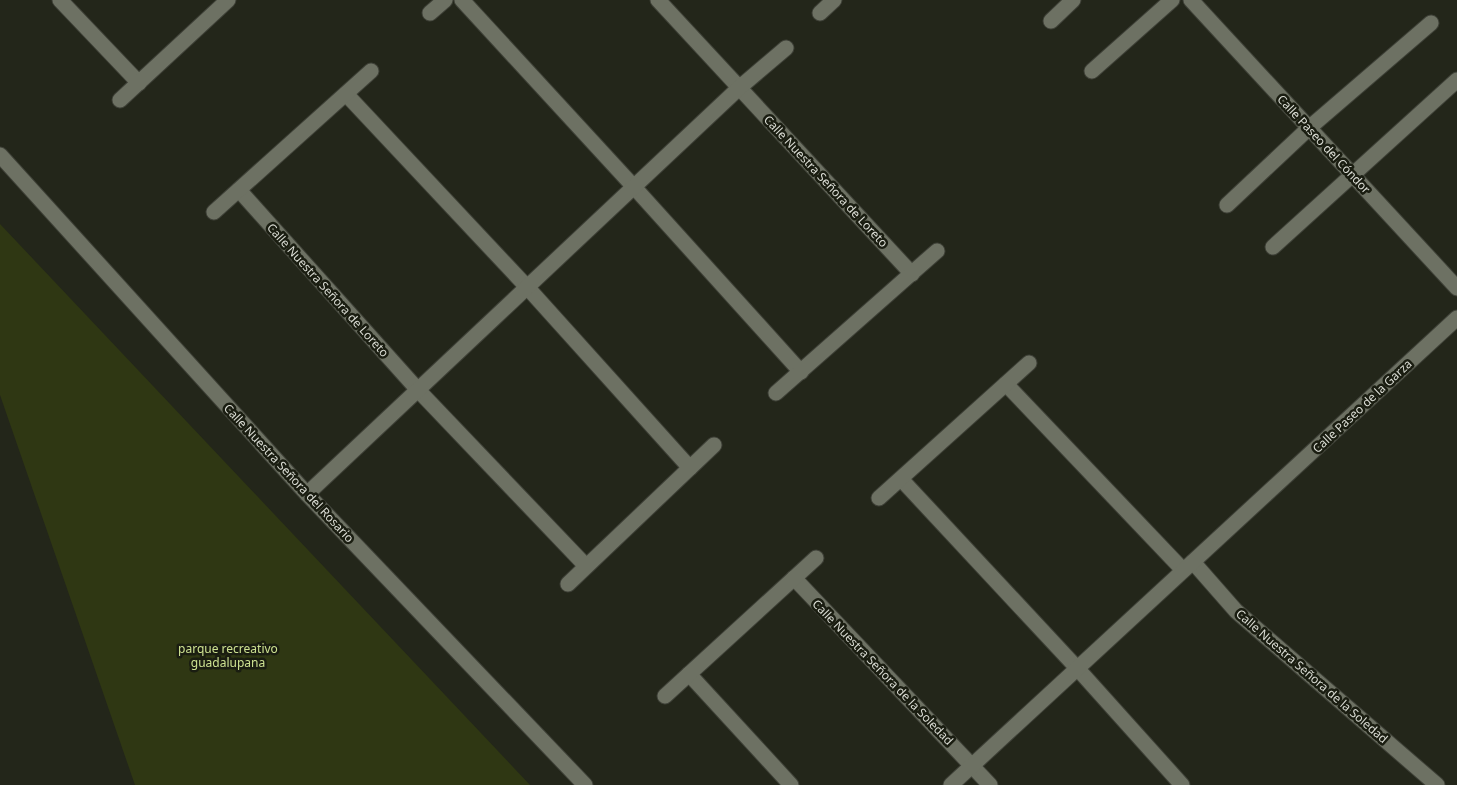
<svg xmlns="http://www.w3.org/2000/svg" width="1457" height="785" font-family="'Noto Sans',sans-serif">
	<style>
		.green { fill: #2f3713 }
		.lines { fill: none; stroke-linecap: round; stroke-linejoin: round }
		.minor-casing { stroke: #3e4037; stroke-width: 17 }
		.minor { stroke: #6d7163; stroke-width: 15 }
		.labels { text-anchor: middle; dominant-baseline: central; stroke-width: 5; stroke-linejoin: round; paint-order: stroke }
		.street-label { font-size: 12px; fill: #dbddd5; stroke: #1a1d11 }
		.park-label { font-size: 12px; fill: #cde191; stroke: #1a1d11 }
	</style>
	<rect width="100%" height="100%" fill="#23261a"/>
	<path class="green" d="M0,224L530,785H135L0,395Z"/>
	<g class="lines">
		<defs>
			<g id="minor">
				<path d="M60,0L139,83"/>
				<path d="M462,0L634,187L801,372"/>
				<path d="M658,0L912,274"/>
				<path d="M1191,0L1457,288"/>
				<path d="M430,13L445,0"/>
				<path d="M820,13L834,0"/>
				<path d="M1051,21L1073,0"/>
				<path d="M1092,71L1172,0"/>
				<path d="M346,94L527,287L690,468"/>
				<path d="M120,100L228,0"/>
				<path d="M0,155L307,494L585,785"/>
				<path d="M239,190L418,390L586,566"/>
				<path d="M1227,205L1309,128L1431,23"/>
				<path d="M214,212L371,71"/>
				<path d="M1273,247L1457,80"/>
				<path d="M1006,384L1183,570"/>
				<path d="M776,393L937,251"/>
				<path d="M901,479L1077,668L1182,785"/>
				<path d="M307,494L739,88L786,48"/>
				<path d="M879,498L1029,363"/>
				<path d="M1193,562L1236,611L1437,785"/>
				<path d="M794,578L990,785"/>
				<path d="M568,584L714,445"/>
				<path d="M689,674L791,785"/>
				<path d="M665,696L816,558"/>
				<path d="M951,785L1457,318"/>
			</g>
		</defs>
		<use href="#minor" class="minor-casing"/>
		<use href="#minor" class="minor"/>
	</g>
	<g class="labels">
		<g class="street-label">
			<text transform="translate(1324 144) rotate(47)">Calle Paseo del Cóndor</text>
			<text transform="translate(826 181) rotate(47)">Calle Nuestra Señora de Loreto</text>
			<text transform="translate(328 290) rotate(48)">Calle Nuestra Señora de Loreto</text>
			<text transform="translate(1362 406) rotate(-43)">Calle Paseo de la Garza</text>
			<text transform="translate(289 473) rotate(47)">Calle Nuestra Señora del Rosario</text>
			<text transform="translate(883 672) rotate(46)">Calle Nuestra Señora de la Soledad</text>
			<text transform="translate(1312 676) rotate(41)">Calle Nuestra Señora de la Soledad</text>
		</g>
		<g class="park-label">
			<text x="228" y="648">parque recreativo<tspan x="228" dy="14">guadalupana</tspan></text>
		</g>
	</g>
</svg>
